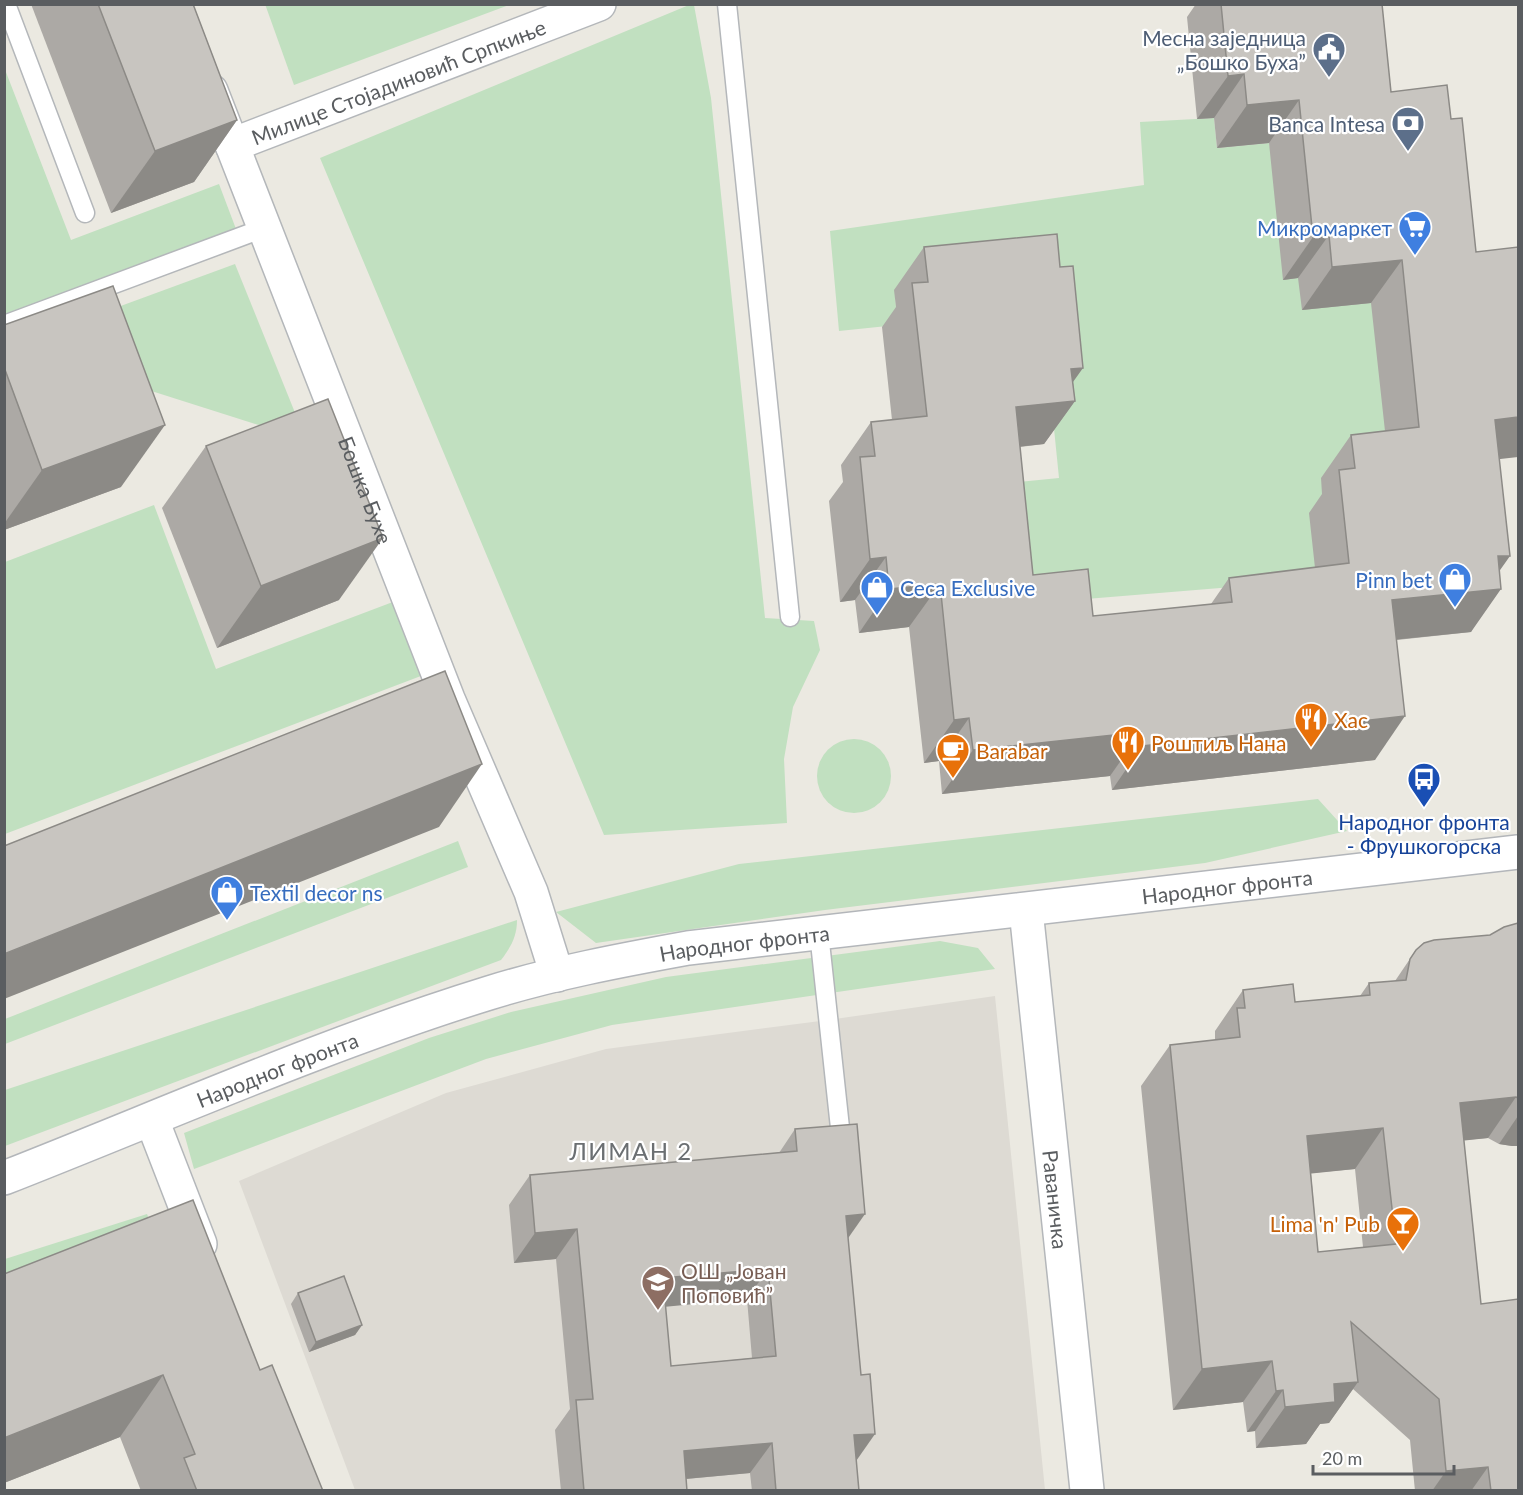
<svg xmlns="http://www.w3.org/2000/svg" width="1523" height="1495" font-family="Lato,sans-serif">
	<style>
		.education { fill: #dddad3 }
		.green { fill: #c1e0c0 }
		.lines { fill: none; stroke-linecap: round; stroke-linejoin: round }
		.lane-casing { stroke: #b4b7ba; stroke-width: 21 }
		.street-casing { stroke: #b4b7ba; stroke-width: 36 }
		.secondary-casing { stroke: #b3b6ba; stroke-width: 36 }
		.lane { stroke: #fff; stroke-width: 18 }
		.street { stroke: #fff; stroke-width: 33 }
		.secondary { stroke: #fff; stroke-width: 33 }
		.wall { fill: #aca9a5; fill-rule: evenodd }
		.shaded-wall { fill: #8c8a86 }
		.building { fill: #c8c5c0; stroke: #8c8a86; stroke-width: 1.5; fill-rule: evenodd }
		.labels { text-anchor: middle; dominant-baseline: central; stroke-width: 4.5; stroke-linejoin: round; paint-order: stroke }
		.service-label { font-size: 21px; fill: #4e5e75; stroke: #fff; text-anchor: end }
		.street-label { font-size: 21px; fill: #5a5d60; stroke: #fff }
		.shop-label { font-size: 21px; fill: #366cbe; stroke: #fff; text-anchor: end }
		.food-label { font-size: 21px; fill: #c56008; stroke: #fff; text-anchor: start }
		.transit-label { font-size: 21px; fill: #164399; stroke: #fff }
		.education-label { font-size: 21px; fill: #785e54; stroke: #fff; text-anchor: start }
		.quarter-label { font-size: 24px; letter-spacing: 1.5px; fill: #6b6f72; stroke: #fff }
	</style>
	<rect width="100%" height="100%" fill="#ebe9e1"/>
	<path class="education" d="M995,996L1045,1490H355L239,1181L446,1093L606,1049L828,1020Z"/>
	<g class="green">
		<path d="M265,4H509V5L294,85Z"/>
		<path d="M689,5H694L711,98L765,618L814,621L820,650L793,707L784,759L787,823L604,835L320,158Z"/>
		<path d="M4,67L71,240L219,184L236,229L5,317Z"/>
		<path d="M1214,118L1217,148L1269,143L1298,278L1387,301L1385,438L1324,512L1316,580L990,607V485L1059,478L1042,310L895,290L897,325L839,331L830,231L1144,185L1140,122Z"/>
		<path d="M235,264L306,440L142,388L88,318Z"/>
		<path d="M154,505L216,669L406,597L434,671L5,834V562Z"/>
		<circle cx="854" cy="776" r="37"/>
		<path d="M1318,799L1347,831L1205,863L825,910L596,943L556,912L739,864Z"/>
		<path d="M458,841L468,867L5,1044V1019Z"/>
		<path d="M517,920C517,936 511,947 501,960L5,1146V1090Z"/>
		<path d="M940,941L978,948L995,969L612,1025L486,1059L194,1169L184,1133L429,1038L511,1012L666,977Z"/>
		<path d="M147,1214L163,1254L5,1316V1259Z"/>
	</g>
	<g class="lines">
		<defs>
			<g id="lane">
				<path d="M6,4L85,213"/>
				<path d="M727,4L790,617"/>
				<path d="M4,325L264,228"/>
				<path d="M819,933L841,1137"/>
			</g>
			<g id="street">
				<path id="s1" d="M211,91L448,699L531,892L557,975"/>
				<path id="s2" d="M232,145L599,4"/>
				<path id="s3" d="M1026,910L1087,1490"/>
				<path d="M152,1120L200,1244"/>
			</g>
			<g id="secondary">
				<path id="s4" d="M4,1178C165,1115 324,1044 489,993C553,973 622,960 688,948L1518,852"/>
			</g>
		</defs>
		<use href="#lane" class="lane-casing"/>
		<use href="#street" class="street-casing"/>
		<use href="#secondary" class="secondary-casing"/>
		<use href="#lane" class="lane"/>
		<use href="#street" class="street"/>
		<use href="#secondary" class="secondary"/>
	</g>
	<g class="wall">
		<path d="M31,4H193L237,120L194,182L111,213Z"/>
		<path d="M1196,4H1382L1391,92L1451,119L1476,252L1500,459L1499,571L1471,632L1397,640L1375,760L1112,790L1110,776L942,794L939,761L924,763L909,627L859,633L855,600L840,602L829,501L843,482L841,465L871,422L892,420L882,327L896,307L894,290L924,247L1073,382L1075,401L1044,444L1020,447L1033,575L1093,616L1211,604L1229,578L1315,568L1309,513L1322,494L1321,478L1351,435L1385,431L1371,303L1302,310L1298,278L1283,280L1269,143L1217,148L1214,118L1197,119L1187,17Z"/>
		<path d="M4,325L121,487L4,530Z"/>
		<path d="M206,446L339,600L217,648L162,508Z"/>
		<path d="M1518,923V1146H1512L1499,1144L1488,1138L1464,1140L1481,1304L1518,1491H1415L1410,1440L1353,1389L1329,1423L1320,1424L1306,1444L1256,1448L1255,1431L1247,1432L1243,1402L1173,1410L1141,1086L1170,1045L1215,1040V1031L1243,990L1295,1002L1360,996L1369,983L1395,981L1416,950L1490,935ZM1355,1169L1363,1247L1318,1252L1311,1173Z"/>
		<path d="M795,1129L848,1238L856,1461L859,1491H752L750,1473L686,1479L687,1491H561L555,1430L570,1409L556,1259L514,1263L509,1205L530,1175L779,1153ZM747,1299L752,1358L671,1366L665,1306Z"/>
		<path d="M4,1274L260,1370L323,1491H141L120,1437L4,1483Z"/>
		<path d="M298,1293L362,1325L355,1335L309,1352L291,1304Z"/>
	</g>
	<g class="shaded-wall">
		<path d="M1244,74L1214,118L1197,119L1228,76Z"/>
		<path d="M1299,100L1269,143L1217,148L1247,105Z"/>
		<path d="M237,120L194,182L111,213L155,151Z"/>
		<path d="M1329,235L1298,278L1283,280L1313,237Z"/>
		<path d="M1402,260L1371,303L1302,310L1332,267Z"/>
		<path d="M1083,368L1058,403L1075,401L1044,444L986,450L1016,407L1071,369Z"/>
		<path d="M1518,417V457L1465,463L1495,420Z"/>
		<path d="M165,425L121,487L4,530V524L42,470Z"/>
		<path d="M383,538L339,600L217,648L261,586Z"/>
		<path d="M1498,556H1510L1486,590L1501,589L1471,632L1362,643L1392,600Z"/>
		<path d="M886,557L855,600L840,602L870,559Z"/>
		<path d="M940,584L909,627L859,633L889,589Z"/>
		<path d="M1405,716L1375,760L1112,790L1142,746Z"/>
		<path d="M969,718L939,761L924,763L954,720Z"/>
		<path d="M1141,732L1110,776L942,794L973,750Z"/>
		<path d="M482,764L439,827L4,999V954Z"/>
		<path d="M1516,1097L1488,1138L1432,1144L1460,1103Z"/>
		<path d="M1518,1116V1146H1512L1499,1144Z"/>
		<path d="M1383,1128L1355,1169L1278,1177L1307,1136Z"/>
		<path d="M865,1214L844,1244L846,1216Z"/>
		<path d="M577,1229L556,1259L514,1263L535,1233Z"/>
		<path d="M768,1269L747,1299L642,1309L663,1278Z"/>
		<path d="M362,1325L355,1335L309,1352L316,1342Z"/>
		<path d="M1272,1361L1243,1402L1173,1410L1202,1369Z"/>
		<path d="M163,1375L120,1437L4,1483V1438Z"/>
		<path d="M1358,1382L1329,1423L1320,1424L1306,1444L1256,1448L1285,1407L1334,1384Z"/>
		<path d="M1283,1390L1255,1431L1247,1432L1276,1391Z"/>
		<path d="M875,1434L854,1464V1435Z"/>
		<path d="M772,1443L750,1473L663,1481L684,1451Z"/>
		<path d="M1488,1467L1471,1491H1432L1446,1471Z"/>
	</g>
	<g class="building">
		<path d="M98,4H193L237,120L155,151Z"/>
		<path d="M1221,4H1382L1391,92L1447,85L1451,119L1462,118L1476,252L1518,247V417L1495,420L1510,556H1498L1501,589L1392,600L1405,716L1142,746L1141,732L973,750L969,718L954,720L940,584L889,589L886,557L870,559L860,457L875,456L871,422L927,416L912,283L928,282L924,247L1057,234L1060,267L1073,266L1083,368L1071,369L1075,401L1016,407L1033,575L1088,569L1093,616L1232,602L1229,578L1349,563L1339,470L1355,468L1351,435L1419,427L1402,260L1332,267L1329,235L1313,237L1299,100L1247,105L1244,74L1228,76Z"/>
		<path d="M113,286L165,425L42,470L4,367V325Z"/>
		<path d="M328,399L383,538L261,586L206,446Z"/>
		<path d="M445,671L482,764L4,954V846Z"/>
		<path d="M1518,923V1098L1516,1097L1460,1103L1481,1304L1518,1299V1491H1491L1488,1467L1446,1471L1439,1399L1351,1322L1358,1382L1334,1384L1335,1402L1285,1407L1283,1390L1276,1391L1272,1361L1202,1369L1170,1045L1240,1037L1237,1008H1245L1243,990L1293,984L1295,1002L1370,995L1369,983L1406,980L1410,959L1416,950L1424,943L1434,940L1490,935L1504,927ZM1383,1128L1396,1244L1318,1252L1307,1136Z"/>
		<path d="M857,1124L865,1214L846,1216L861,1375L870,1374L875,1434L854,1435L859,1491H776L772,1443L684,1451L687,1491H584L576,1400L593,1399L577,1229L535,1233L530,1175L797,1151L795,1129ZM768,1269L776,1356L671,1366L663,1278Z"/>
		<path d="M193,1200L260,1370L272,1365L323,1491H197L184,1458L195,1454L163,1375L4,1438V1274Z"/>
		<path d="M344,1276L362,1325L316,1342L298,1293Z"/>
	</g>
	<defs>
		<symbol id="civic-pin" viewBox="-11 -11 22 30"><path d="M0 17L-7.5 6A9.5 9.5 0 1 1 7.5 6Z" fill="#5c6f8a" stroke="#fff"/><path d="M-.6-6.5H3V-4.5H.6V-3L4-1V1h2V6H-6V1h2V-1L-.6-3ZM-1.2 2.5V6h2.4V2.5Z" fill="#fff"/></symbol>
		<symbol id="bank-pin" viewBox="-11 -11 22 30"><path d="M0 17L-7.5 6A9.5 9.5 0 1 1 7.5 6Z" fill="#5c6f8a" stroke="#fff"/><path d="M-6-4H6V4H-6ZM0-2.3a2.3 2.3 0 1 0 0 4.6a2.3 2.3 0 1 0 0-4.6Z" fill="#fff"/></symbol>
		<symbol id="supermarket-pin" viewBox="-11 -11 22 30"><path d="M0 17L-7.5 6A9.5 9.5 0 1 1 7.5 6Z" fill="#3f7fe0" stroke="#fff"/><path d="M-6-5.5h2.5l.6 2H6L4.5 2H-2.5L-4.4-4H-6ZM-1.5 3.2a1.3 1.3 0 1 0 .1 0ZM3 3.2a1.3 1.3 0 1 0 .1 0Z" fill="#fff"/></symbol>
		<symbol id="shop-pin" viewBox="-11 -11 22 30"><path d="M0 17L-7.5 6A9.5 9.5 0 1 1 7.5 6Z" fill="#3f7fe0" stroke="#fff"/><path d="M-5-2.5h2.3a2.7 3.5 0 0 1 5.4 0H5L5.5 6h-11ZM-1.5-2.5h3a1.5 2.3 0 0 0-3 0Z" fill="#fff"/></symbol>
		<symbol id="restaurant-pin" viewBox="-11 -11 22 30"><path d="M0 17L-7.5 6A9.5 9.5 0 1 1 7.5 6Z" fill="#e8710a" stroke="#fff"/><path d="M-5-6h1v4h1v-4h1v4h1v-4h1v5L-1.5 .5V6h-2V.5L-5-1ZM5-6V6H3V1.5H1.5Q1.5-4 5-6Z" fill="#fff"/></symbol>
		<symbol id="cafe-pin" viewBox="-11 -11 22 30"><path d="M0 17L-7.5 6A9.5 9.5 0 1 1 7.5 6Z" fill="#e8710a" stroke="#fff"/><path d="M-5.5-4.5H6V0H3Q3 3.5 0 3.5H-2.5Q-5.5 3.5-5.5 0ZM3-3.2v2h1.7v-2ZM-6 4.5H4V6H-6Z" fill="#fff"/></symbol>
		<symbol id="bus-pin" viewBox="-11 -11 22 30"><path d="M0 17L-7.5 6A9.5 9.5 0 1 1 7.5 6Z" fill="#1a4fb4" stroke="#fff"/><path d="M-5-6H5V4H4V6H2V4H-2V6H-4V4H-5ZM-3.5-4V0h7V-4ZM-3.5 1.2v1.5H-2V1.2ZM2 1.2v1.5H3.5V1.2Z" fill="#fff"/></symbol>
		<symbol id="bar-pin" viewBox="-11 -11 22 30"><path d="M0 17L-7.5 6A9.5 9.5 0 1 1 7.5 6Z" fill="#e8710a" stroke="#fff"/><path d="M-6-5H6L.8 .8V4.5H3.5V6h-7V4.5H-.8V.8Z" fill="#fff"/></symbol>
		<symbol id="school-pin" viewBox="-11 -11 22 30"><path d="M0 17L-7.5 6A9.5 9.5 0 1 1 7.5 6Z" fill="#8d6e63" stroke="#fff"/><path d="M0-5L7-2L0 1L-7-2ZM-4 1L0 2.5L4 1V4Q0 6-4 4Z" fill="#fff"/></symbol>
	</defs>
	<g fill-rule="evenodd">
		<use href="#civic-pin" x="1310" y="30" width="38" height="52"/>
		<use href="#bank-pin" x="1389" y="104" width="38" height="52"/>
		<use href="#supermarket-pin" x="1396" y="208" width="38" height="52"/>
		<use href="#shop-pin" x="1436" y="560" width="38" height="52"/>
		<use href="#shop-pin" x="858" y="568" width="38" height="52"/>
		<use href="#restaurant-pin" x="1292" y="700" width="38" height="52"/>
		<use href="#restaurant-pin" x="1109" y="723" width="38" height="52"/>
		<use href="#cafe-pin" x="934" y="731" width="38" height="52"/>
		<use href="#bus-pin" x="1405" y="760" width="38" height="52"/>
		<use href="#shop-pin" x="208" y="873" width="38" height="52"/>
		<use href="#bar-pin" x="1384" y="1204" width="38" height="52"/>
		<use href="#school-pin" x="639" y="1263" width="38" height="52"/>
	</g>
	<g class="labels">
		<g class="service-label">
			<text x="1306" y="37">Месна заједница<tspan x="1306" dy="24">„Бошко Буха”</tspan></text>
			<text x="1385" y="123">Banca Intesa</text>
		</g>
		<g class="street-label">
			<text stroke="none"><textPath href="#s2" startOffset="178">Милице Стојадиновић Српкиње</textPath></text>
			<text stroke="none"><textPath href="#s1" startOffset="428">Бошка Бухе</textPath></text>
			<text stroke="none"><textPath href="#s4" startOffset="1266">Народног фронта</textPath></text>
			<text stroke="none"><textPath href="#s4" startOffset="780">Народног фронта</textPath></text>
			<text stroke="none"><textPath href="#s4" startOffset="294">Народног фронта</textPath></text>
			<text stroke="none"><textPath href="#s3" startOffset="291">Раваничка</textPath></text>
		</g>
		<g class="shop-label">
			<text x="1392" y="227">Микромаркет</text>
			<text x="1432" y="579">Pinn bet</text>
			<text x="900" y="587" text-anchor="start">Ceca Exclusive</text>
			<text x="250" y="892" text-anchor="start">Textil decor ns</text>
		</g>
		<g class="food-label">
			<text x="1334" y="719">Хас</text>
			<text x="1151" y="742">Роштиљ Нана</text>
			<text x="976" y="750">Barabar</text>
			<text x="1380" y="1223" text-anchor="end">Lima 'n' Pub</text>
		</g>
		<g class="transit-label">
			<text x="1424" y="821">Народног фронта<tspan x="1424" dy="24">- Фрушкогорска</tspan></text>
		</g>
		<g class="education-label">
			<text x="681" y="1270">ОШ „Јован<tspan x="681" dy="24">Поповић”</tspan></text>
		</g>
		<g class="quarter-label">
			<text x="631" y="1150">ЛИМАН 2</text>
		</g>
	</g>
	<rect width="1523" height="1495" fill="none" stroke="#5a5d60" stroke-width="12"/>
	<path d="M1313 1465v9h141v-9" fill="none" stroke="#5a5d60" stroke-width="3"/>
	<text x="1322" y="1465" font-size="18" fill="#5a5d60" stroke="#ffffff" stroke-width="4.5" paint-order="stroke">20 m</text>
</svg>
